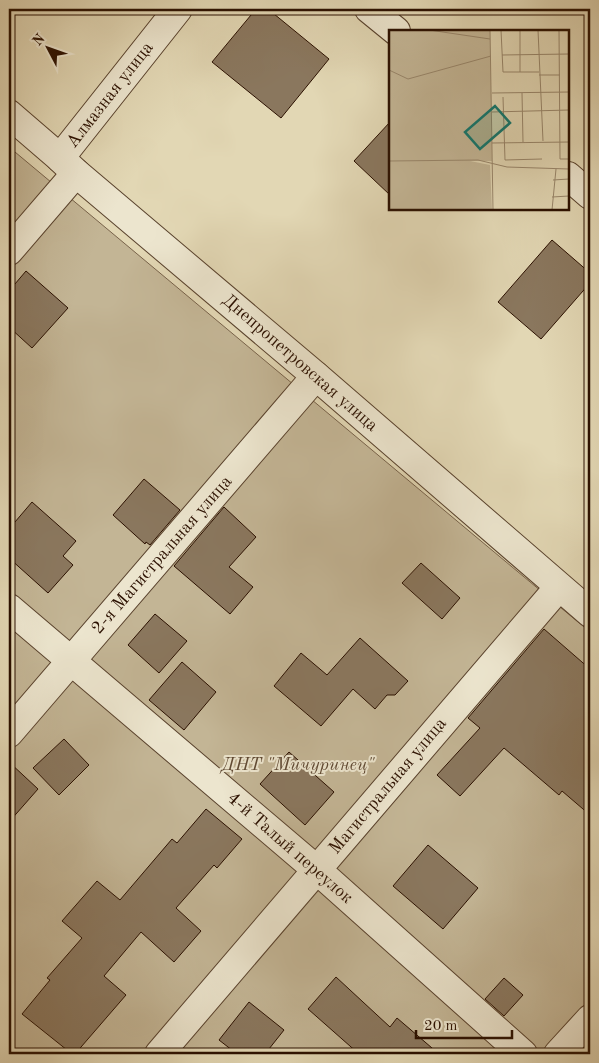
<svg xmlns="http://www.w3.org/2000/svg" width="599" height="1063" font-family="'Old Standard TT',serif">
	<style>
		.green { fill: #c3b595; stroke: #77624a }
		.building { fill: #8a775e; stroke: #2b1000 }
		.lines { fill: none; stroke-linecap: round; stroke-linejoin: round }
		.minor-casing { stroke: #59422d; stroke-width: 30 }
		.minor { stroke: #ece5ce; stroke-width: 28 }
		.labels { text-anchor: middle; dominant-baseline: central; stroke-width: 4; stroke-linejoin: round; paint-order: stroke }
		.street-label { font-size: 18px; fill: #2b1000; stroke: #ece5ce }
		.park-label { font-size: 18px; font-style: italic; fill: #604a34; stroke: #ece5ce }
		.inset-road { fill: none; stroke: #99876c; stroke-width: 1 }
		.view { fill: #0f766e; fill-opacity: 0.15; stroke: #0f766e; stroke-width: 2.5 }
		.inset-edge { fill: none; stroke: #2b1000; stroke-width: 2.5 }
	</style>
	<rect width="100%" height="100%" fill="#e2d7b4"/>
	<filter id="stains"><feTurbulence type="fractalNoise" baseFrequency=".004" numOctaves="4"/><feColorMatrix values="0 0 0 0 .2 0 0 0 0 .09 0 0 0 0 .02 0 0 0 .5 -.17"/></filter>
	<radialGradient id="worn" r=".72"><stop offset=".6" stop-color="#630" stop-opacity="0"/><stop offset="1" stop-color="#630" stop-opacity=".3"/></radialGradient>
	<path class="green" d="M9,147L590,632V1054H9Z"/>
	<g class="building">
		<path d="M256,9H268L329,59L281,118L212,62Z"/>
		<path d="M390,122V195L354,161Z"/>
		<path d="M552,240L590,273V283L541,339L498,302Z"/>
		<path d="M26,271L68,308L32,348L9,327V291Z"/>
		<path d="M144,479L180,510L150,545L146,542L145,544L113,515Z"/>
		<path d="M32,502L76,541L63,556L73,565L48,593L9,558V529Z"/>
		<path d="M224,507L256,537L229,567L253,587L230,614L174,566Z"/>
		<path d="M421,563L460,598L442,619L402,583Z"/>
		<path d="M155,614L187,641L159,673L128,645Z"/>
		<path d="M544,629L590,669V815L562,791L559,795L504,748L460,796L437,775L480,728L468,718Z"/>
		<path d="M360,638L408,681L395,695H387L375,709L353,689L321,726L274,686L301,653L327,675Z"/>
		<path d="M182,662L216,692L184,730L149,700Z"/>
		<path d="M64,739L89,765L59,795L33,768Z"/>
		<path d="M289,752L334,792L305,825L260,784Z"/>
		<path d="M9,762L38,789L9,822Z"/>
		<path d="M206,809L242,839L217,868L214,865L176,908L201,931L174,962L141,932L104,976L126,995L75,1054H72L22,1014L50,980L47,978L82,938L62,921L97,881L120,900L172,839L177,843Z"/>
		<path d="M428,845L478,888L443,929L393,886Z"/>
		<path d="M336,977L390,1027L397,1018L439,1054H359L308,1009Z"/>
		<path d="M504,978L523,995L504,1016L485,999Z"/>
		<path d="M249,1002L284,1030L265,1054H237L219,1040Z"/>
	</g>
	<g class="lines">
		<defs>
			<g id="minor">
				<path d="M369,9L396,31"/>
				<path d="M9,114L60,158L76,173L316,376L590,613"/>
				<path d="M60,158L178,9"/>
				<path d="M568,176L590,195"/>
				<path d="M9,251L76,173"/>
				<path d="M9,608L317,870L523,1054"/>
				<path d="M9,733L316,376"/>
				<path d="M159,1054L559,587"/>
				<path d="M558,1054L590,1019"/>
			</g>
		</defs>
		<use href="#minor" class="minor-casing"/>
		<use href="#minor" class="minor"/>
	</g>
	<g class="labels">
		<g class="street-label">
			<text transform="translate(110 95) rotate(-52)">Алмазная улица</text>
			<text transform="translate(300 363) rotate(41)">Днепропетровская улица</text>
			<text transform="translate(162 555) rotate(-49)">2-я Магистральная улица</text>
			<text transform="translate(388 786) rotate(-50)">Магистральная улица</text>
			<text transform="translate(290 848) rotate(41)">4-й Талый переулок</text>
		</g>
		<g class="park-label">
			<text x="298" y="765">ДНТ "Мичуринец"</text>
		</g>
	</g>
	<g transform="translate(389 30)">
		<rect width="180" height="180" fill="#e2d7b4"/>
		<path d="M0,0H101L103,131H81L101,135L103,180H0Z" fill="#c3b595"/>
		<path class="inset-road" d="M40,0L101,9M101,0L104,180M112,0L114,42H150M131,0V42M149,0L154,111M170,0L171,129H180M113,25L180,24M0,40L19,49L102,26M150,45H171M103,63L180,62M133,63L134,112M114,67L116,130L153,129M103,82L180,80M103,113L180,112M0,131L89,130L118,137L180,139M164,150L180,149M163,167L180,166M163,180L167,139"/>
		<path class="view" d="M106,76L121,93L91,119L76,102Z"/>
		<rect width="180" height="180" class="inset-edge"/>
	</g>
	<rect width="599" height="1063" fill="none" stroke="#e2d7b4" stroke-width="30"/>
	<rect x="10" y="10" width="579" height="1043" fill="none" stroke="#2b1000" stroke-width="2.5"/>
	<rect x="15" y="15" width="569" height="1033" fill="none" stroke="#2b1000"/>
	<g transform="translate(48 48) rotate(311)" stroke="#ece5ce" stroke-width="4" paint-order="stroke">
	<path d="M0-4L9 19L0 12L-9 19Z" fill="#2b1000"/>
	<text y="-8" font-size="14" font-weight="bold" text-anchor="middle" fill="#2b1000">N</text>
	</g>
	<path d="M416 1030v8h96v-8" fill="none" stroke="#2b1000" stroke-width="2.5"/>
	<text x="424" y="1030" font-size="15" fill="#2b1000" stroke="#ece5ce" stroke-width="4" paint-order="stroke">20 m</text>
	<rect width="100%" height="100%" filter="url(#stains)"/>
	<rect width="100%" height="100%" fill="url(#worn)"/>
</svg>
